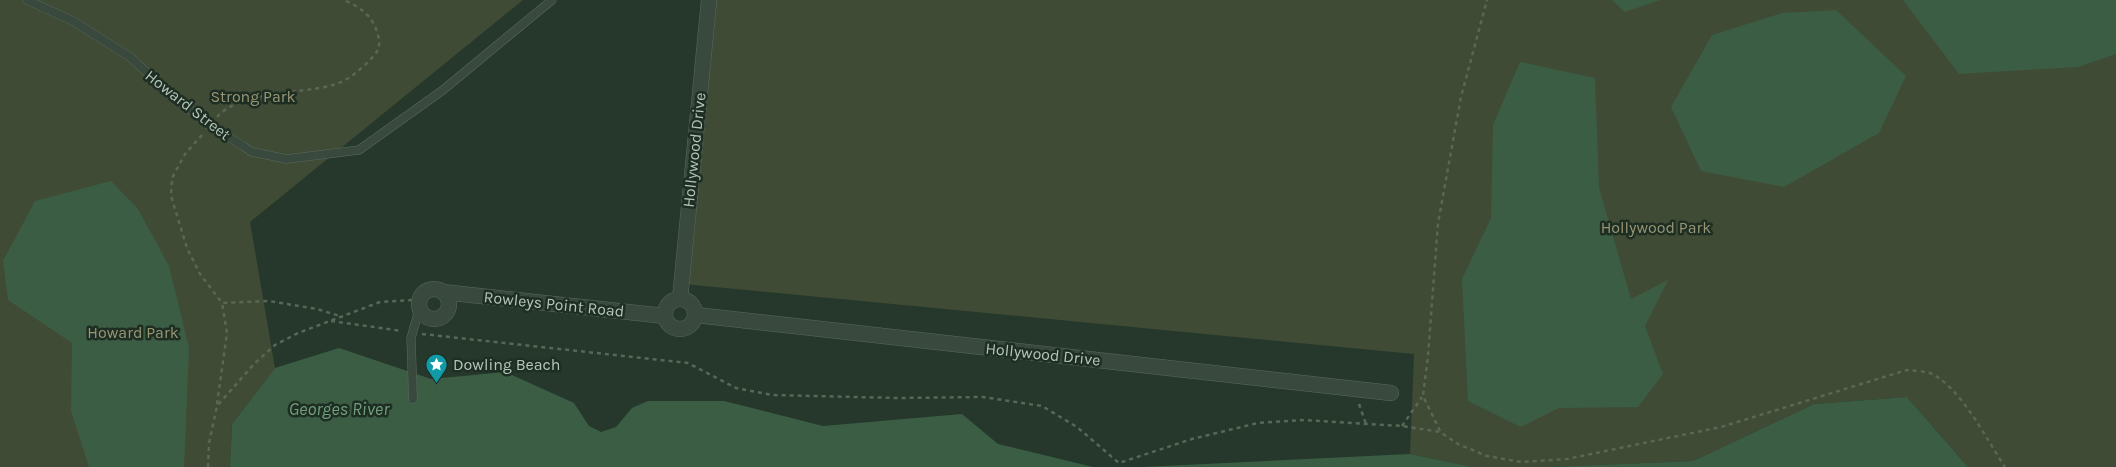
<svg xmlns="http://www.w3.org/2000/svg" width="2116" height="467" font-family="Karla,sans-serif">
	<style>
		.green { fill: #404b35 }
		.water { fill: #3b5d44 }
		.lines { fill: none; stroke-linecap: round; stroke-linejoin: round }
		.service-casing { stroke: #596a5e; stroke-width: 9 }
		.minor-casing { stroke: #596a5e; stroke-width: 16 }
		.path { stroke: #586756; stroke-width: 2.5; stroke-dasharray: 4 4; stroke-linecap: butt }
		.service { stroke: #39493d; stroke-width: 8 }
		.minor { stroke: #39493d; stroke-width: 15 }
		.labels { text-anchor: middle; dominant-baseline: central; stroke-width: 5; stroke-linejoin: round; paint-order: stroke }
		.park-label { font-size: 16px; fill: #989675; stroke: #1e2e23 }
		.street-label { font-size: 16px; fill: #b4c5b9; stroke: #1e2e23 }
		.poi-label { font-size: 16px; fill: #b4c5b9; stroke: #1e2e23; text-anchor: start }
		.water-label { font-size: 18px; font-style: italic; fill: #719f7e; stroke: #1e2e23 }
	</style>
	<rect width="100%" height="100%" fill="#25382b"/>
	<g class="green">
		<path d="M0,0H523L250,222L275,368L232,424L230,467H0Z"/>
		<path d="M714,0H2116V467H1968L1907,397L1814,404L1693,461L1549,467H1473L1410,454L1414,354L684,284Z"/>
	</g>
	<g class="water">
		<path d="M1612,0H1660L1625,12Z"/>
		<path d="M1903,0H2116V54L2078,67L1959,74Z"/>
		<path d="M1836,10L1906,76L1879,133L1784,187L1701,171L1671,107L1712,35L1782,13Z"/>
		<path d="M1520,62L1595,78L1599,188L1631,299L1668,280L1645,326L1663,374L1638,407L1559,408L1521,427L1468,401L1462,279L1491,218L1493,125Z"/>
		<path d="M111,181L138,209L169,266L189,348L184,467H89L71,411L72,343L8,300L3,261L35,201Z"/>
		<path d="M339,348L431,379L505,372L574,403L589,426L601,432L616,427L632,408L648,401H724L823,426L962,414L998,444L1093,467H230L232,424L275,368Z"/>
		<path d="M1907,397L1968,467H1549L1693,461L1814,404Z"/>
		<path d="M1410,454L1473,467H1142Z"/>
	</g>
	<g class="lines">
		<defs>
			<g id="service">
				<path d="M27,0L73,21L130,57L166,90L210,126L243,146L252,152L287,159L359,150L443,90L552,0"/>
				<path d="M413,399L411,338L419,310"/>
			</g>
			<g id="minor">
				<circle cx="434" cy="304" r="15"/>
				<path d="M443,292L665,316"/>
				<circle cx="680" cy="314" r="15"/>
				<path d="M680,299L709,0"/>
				<path d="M696,315L1391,393"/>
			</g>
		</defs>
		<use href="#service" class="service-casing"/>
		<use href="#minor" class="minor-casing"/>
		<g class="path">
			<path d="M217,117C239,91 302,94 333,85C347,81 358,72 368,62C380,50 382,46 376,29C371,14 357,5 343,0"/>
			<path d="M202,135L185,154L172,178L171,196L187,248L200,274L222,303L269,301L317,309L343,317"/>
			<path d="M331,321L402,331"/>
			<path d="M422,334L688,363L736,388L772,395L898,398L983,397L1042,406L1077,427L1119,463L1192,439L1258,423L1304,420L1402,426L1440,432L1458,444L1487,456L1521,462L1567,459L1721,427L1907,370C1914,371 1923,371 1930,373C1960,386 1987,440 2005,467"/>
			<path d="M217,404L227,333L222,303"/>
			<path d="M1359,404L1366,424"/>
			<path d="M1402,426L1422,397"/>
			<path d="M1440,431L1423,396L1428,355L1438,223L1461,97L1487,0"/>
			<path d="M208,467L209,443L217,406L255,363L275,345L298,333L380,302L413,300"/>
		</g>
		<use href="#service" class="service"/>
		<use href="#minor" class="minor"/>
	</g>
	<defs>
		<symbol id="sight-pin" viewBox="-11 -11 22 30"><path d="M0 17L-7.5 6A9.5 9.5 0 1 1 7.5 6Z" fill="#0f9aa8" stroke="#1e2e23"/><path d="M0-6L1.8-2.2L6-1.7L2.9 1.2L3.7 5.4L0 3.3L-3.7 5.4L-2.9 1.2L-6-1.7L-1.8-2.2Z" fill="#fff"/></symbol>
	</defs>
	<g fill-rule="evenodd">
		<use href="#sight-pin" x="424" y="352" width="25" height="34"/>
	</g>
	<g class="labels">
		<g class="park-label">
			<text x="253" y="96">Strong Park</text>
			<text x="1656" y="227">Hollywood Park</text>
			<text x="133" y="332">Howard Park</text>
		</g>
		<g class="street-label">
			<text transform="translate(188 105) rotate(38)">Howard Street</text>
			<text transform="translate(694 150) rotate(-84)">Hollywood Drive</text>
			<text transform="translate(554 304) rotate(6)">Rowleys Point Road</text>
			<text transform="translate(1043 354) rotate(6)">Hollywood Drive</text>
		</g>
		<g class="poi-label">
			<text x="453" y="364">Dowling Beach</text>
		</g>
		<g class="water-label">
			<text x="339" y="409">Georges River</text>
		</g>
	</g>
</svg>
